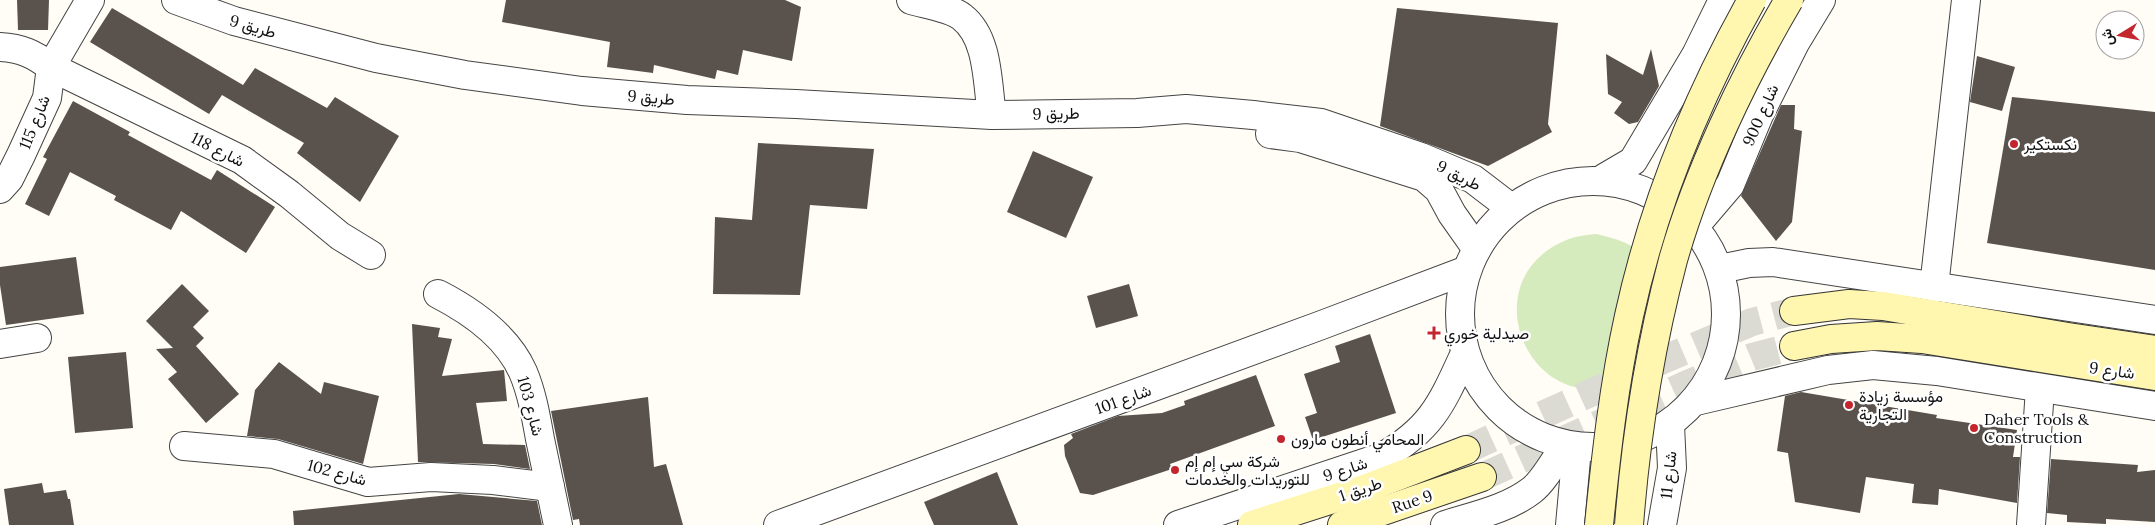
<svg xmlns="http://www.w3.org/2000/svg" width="2155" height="525" font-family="Lora,Vazirmatn,serif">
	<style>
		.green { fill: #d5ebbd }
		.building { fill: #5a524d }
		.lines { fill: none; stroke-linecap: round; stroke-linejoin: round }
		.secondary-tunnel { stroke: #dbdad3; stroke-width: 28; stroke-dasharray: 28 14; stroke-linecap: butt }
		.minor-casing { stroke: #444; stroke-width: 30 }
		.tertiary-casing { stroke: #444; stroke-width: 30 }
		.secondary-casing { stroke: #333; stroke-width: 30 }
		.minor { stroke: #fff; stroke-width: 28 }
		.tertiary { stroke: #fff; stroke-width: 28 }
		.secondary { stroke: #fff6b0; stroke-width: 28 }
		.secondary-bridge-casing { stroke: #333; stroke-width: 30; stroke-linecap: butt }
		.secondary-bridge { stroke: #fff6b0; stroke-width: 28 }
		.poi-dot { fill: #c4262e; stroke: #fff; stroke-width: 2 }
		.labels { text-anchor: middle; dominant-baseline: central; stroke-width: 5; stroke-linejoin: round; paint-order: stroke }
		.street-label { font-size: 16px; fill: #111; stroke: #fff }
		.poi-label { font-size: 16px; fill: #111; stroke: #fff; text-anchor: start }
	</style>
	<rect width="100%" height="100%" fill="#fffdf5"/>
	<path class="green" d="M1596,234C1628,241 1638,247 1660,272L1649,367C1642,371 1635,379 1627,382C1528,424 1468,277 1569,239C1577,236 1587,235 1596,234Z"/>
	<g class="building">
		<path d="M17,0H49L48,30H18Z"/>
		<path d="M506,0H785L801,7L792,61L743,50L738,75L717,70L715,79L654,65L653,73L607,67L610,42L502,22Z"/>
		<path d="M112,8L243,85L255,68L327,108L335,97L399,136L360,202L297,153L304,143L222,95L209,114L90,42Z"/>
		<path d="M1397,8L1558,23L1548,124L1552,132L1488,166L1380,126Z"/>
		<path d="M1651,49L1659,86L1638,122L1629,124L1614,113L1622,102L1608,94L1606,54L1643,75Z"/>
		<path d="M1977,56L2015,67L2002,111L1970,102Z"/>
		<path d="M2012,97L2155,112V270L1987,243Z"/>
		<path d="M73,101L130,132L128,135L211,180L217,170L275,207L246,253L181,211L171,230L114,200L116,196L70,172L49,216L25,204L47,159L43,157Z"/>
		<path d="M1781,105H1795L1794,129L1802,131L1792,222L1776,241L1741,196Z"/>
		<path d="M758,143L874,149L867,209L810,205L800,295L713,294L715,217L752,220Z"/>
		<path d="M1033,151L1093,177L1066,238L1007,212Z"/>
		<path d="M76,257L84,314L6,325L0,285V267Z"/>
		<path d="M182,284L209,311L193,327L204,338L196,346L239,394L206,423L168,379L177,372L156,349L173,348L146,321Z"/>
		<path d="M1129,284L1138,316L1096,328L1087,296Z"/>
		<path d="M412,324L440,328L438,337L452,339L442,376L504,370L507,401L476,403L483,444L525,445L530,469L494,464L418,462Z"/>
		<path d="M1370,334L1396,413L1313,440L1305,417L1317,413L1304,374L1340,362L1335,346Z"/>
		<path d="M126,352L133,428L75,433L68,357Z"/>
		<path d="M279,362L321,394L324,382L379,396L363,464L278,439L247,436L255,390Z"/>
		<path d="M1256,375L1275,426L1170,464L1172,469L1093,495L1080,493L1065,456L1064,445L1073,438L1071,434L1118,416L1162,413L1185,405L1184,401Z"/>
		<path d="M1801,392L1937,415L1936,418L2017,430L2013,457H2020L2017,503L1939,489L1938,505L1912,503L1914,484L1866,477L1860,513L1795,502L1788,453L1777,451L1785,396Z"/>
		<path d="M648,397L654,467L666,464L683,525H580L579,519L573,520L551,411Z"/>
		<path d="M2051,459L2138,465L2137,472L2155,470V522L2106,519V524L2067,522V515L2047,513Z"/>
		<path d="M997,472L1018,525H934L924,502Z"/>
		<path d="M42,483L44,493L66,490L68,499H70L74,525H9L4,489Z"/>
		<path d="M459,494L537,501L542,525H294L293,511Z"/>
	</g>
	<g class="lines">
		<g class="secondary-tunnel">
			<path d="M1466,450L1665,359L1752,322L1794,311"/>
			<path d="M1482,477L1683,386L1752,357L1794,346"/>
		</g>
		<defs>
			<g id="minor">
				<path d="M911,0C924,4 951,8 962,17C989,38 987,83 992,115"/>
				<path d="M0,47C21,48 34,54 51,67L242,160L289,194L340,236L371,255"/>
				<path d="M0,189L9,179L21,155L47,98L51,67L90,0"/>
				<path d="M1934,287L1966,0"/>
				<path d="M438,294C471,311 507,336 523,372C532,393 536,417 540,439C546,468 552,496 558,525"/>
				<path d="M0,344L37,338"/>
				<path d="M184,446L274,454L368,482L431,477L493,480L550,487"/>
				<path d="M778,525L1319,326L1467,270"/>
				<path d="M2031,525L2040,388"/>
			</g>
			<g id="tertiary">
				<path d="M176,0L234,21L376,58L465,75L582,91L687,100L796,104L992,115L1137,113L1186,109L1253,115L1321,123L1421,157L1473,179L1511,208"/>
				<path d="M1270,134L1300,138L1424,177L1439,190L1452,214L1476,248"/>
				<path d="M1604,178L1633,161L1696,55L1723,0"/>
				<circle cx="1593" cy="314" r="133"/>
				<path d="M1695,226L1730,185L1759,115L1795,43L1821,0"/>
				<path d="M1720,269L1749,263L1773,262L2155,320"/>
				<path d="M1696,401L1828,370L1873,365L1937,371L2155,406"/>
				<path d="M1178,525L1382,457C1432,429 1442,403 1465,353"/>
				<path d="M1445,525C1473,516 1508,509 1532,490C1544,481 1556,458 1565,446"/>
				<path d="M1570,525L1577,448"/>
				<path d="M1662,525L1672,468L1670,425"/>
			</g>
			<g id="secondary">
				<path d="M1794,311L1849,304L1883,306L2068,337L2155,350"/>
				<path d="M1794,346L1831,339L1877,336L1922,339L2155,376"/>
				<path d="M1252,525L1367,488L1466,450"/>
				<path d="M1342,525L1482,477"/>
			</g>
		</defs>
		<use href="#minor" class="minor-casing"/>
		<use href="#tertiary" class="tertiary-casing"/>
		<use href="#secondary" class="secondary-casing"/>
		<use href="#minor" class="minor"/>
		<use href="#tertiary" class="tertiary"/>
		<use href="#secondary" class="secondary"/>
		<defs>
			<g id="secondary-bridge">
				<path d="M1599,525C1606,455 1614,384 1629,316C1653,206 1697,98 1752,0"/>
				<path d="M1629,525C1636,435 1650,347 1673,260C1698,172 1743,78 1789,0"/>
			</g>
		</defs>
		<use href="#secondary-bridge" class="secondary-bridge-casing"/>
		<use href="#secondary-bridge" class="secondary-bridge"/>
	</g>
	<g class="poi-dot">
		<circle cx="2014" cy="144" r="5"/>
		<path d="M1431.5 325.5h5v5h5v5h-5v5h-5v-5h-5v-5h5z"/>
		<circle cx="1849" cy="405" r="5"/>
		<circle cx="1974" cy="428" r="5"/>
		<circle cx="1281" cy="439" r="5"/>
		<circle cx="1175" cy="470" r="5"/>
	</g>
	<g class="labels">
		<g class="street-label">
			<text transform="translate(253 26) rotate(16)">طريق 9</text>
			<text transform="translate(651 97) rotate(5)">طريق 9</text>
			<text transform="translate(1056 113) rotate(-1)">طريق 9</text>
			<text transform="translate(1760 115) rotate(-66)">شارع 900</text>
			<text transform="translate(34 122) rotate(-68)">شارع 115</text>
			<text transform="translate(218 149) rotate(27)">شارع 118</text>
			<text transform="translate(1459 175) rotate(27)">طريق 9</text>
			<text transform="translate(2112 370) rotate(8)">شارع 9</text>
			<text transform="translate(1123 399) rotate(-20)">شارع 101</text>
			<text transform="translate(531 406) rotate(75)">شارع 103</text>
			<text transform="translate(1345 469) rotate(-18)">شارع 9</text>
			<text transform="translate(337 472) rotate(15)">شارع 102</text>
			<text transform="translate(1668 475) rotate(-84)">شارع 11</text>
			<text transform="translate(1360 489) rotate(-19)">طريق 1</text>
			<text transform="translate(1412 501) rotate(-19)">Rue 9</text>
		</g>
		<g class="poi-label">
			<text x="2024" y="144">نكستكير</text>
			<text x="1444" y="333">صيدلية خوري</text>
			<text x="1859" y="396">مؤسسة زيادة<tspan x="1859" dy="18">التجارية</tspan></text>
			<text x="1984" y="419">Daher Tools &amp;<tspan x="1984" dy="18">Construction</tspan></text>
			<text x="1291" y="439">المحامي أنطون مارون</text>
			<text x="1185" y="461">شركة سي إم إم<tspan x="1185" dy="18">للتوريدات والخدمات</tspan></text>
		</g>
	</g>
	<g transform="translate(2120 35) rotate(260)"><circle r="24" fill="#ffffff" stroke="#a0a0a0"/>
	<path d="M0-4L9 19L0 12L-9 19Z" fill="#c4262e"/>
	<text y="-8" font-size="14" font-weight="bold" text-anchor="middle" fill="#111111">ش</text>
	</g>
</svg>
